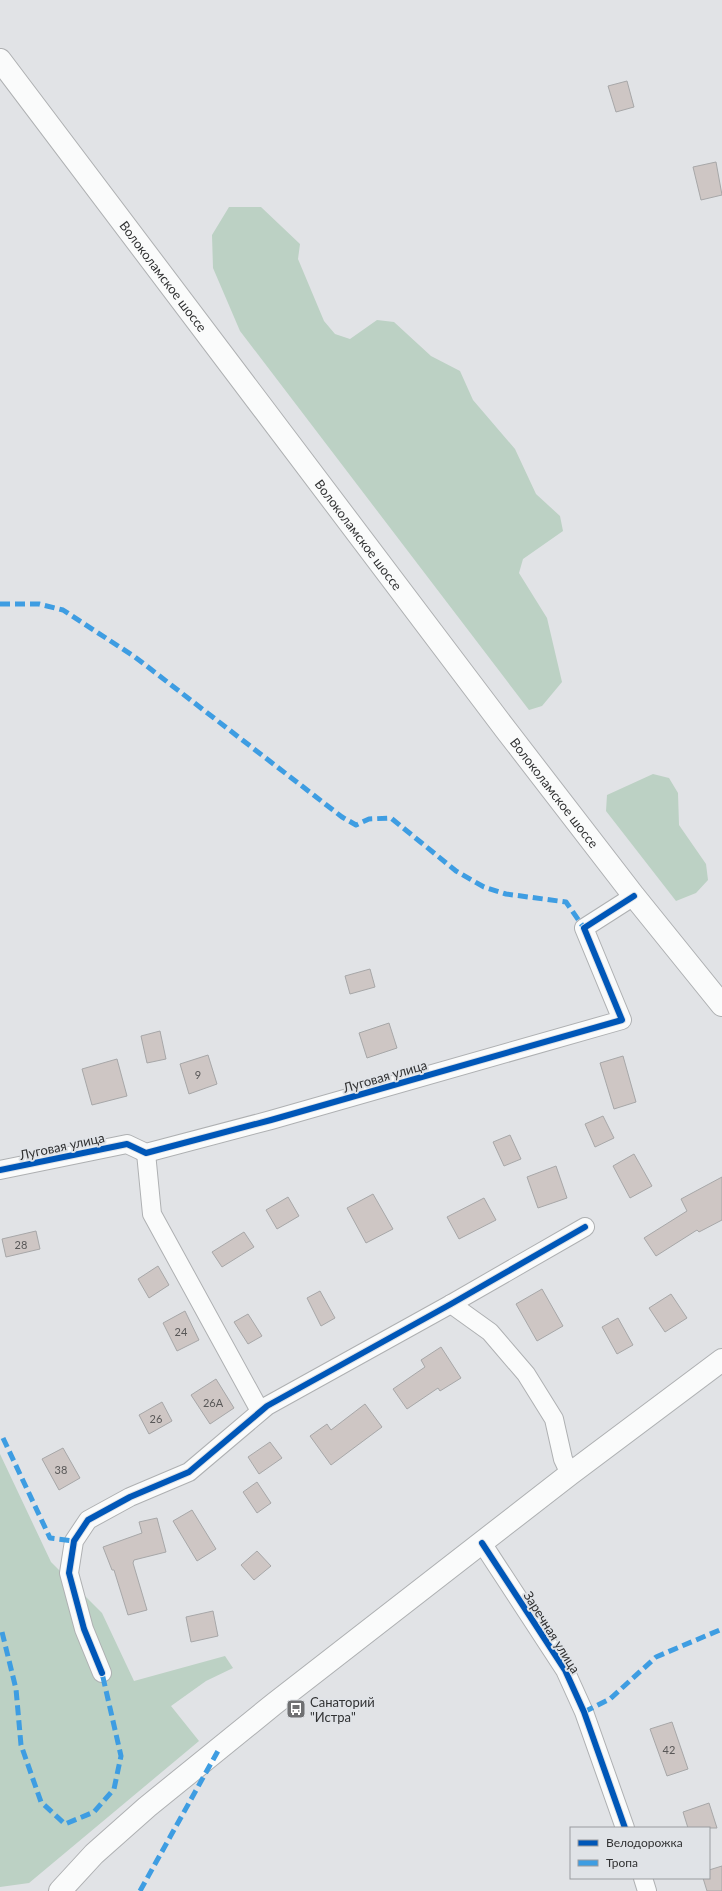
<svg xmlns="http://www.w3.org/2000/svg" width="722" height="1891" font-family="Lato,sans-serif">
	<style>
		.green { fill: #bcd1c4 }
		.building { fill: #cec6c4; stroke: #a7a7a8 }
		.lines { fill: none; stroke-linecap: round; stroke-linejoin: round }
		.street-casing { stroke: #aeb0b2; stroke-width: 20 }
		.secondary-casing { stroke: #aeb0b2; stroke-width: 24 }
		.primary-casing { stroke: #aeb0b2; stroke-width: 24 }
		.street { stroke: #fafbfb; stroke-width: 18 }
		.secondary { stroke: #fafbfb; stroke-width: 22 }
		.primary { stroke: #fafbfb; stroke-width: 22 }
		.quiet { stroke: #3e9de2; stroke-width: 5; stroke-dasharray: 10 5; stroke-linecap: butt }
		.cycleway-casing { stroke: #e0e3e7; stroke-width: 8 }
		.cycleway { stroke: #0057b8; stroke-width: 6 }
		.labels { text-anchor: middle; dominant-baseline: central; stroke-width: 4; stroke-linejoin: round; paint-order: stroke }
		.number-label { font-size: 11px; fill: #585757 }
		.street-label { font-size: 13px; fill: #313233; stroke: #e0e3e7 }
		.poi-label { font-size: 13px; fill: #313233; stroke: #e0e3e7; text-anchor: start }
	</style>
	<rect width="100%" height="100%" fill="#e1e3e6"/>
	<g class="green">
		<path d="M229,207H261L300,244L298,259L324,321L335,334L350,339L377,320L394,322L431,356L460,371L473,400L515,449L536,494L560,516L563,531L523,559L519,573L547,618L562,682L542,706L529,710L240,331L213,268L212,235Z"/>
		<path d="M653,774L669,778L678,793L679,825L706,864L708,880L696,893L676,901L606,811L607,795Z"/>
		<path d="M0,1454L51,1562L102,1613L134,1681L225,1656L233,1668L206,1681L171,1706L199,1741L29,1883L0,1887Z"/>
	</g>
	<g class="building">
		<path d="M627,81L634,107L616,112L608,86Z"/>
		<path d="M716,162L722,195L701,200L693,167Z"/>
		<path d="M370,969L375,987L350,994L345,976Z"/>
		<path d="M389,1023L397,1048L367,1058L359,1033Z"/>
		<path d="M160,1031L166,1059L147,1063L141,1036Z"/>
		<path d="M208,1055L217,1084L189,1094L180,1064Z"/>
		<path d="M623,1056L636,1102L614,1109L600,1063Z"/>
		<path d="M117,1059L127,1096L92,1105L82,1069Z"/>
		<path d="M603,1116L614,1138L595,1147L585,1124Z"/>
		<path d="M510,1135L521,1159L504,1166L493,1142Z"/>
		<path d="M634,1154L652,1186L630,1198L613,1166Z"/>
		<path d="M556,1166L567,1198L538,1208L527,1177Z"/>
		<path d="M722,1177V1220L699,1232L697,1230L656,1256L644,1238L687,1211L681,1199Z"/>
		<path d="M373,1194L393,1229L366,1243L347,1208Z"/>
		<path d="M288,1197L299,1216L277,1229L266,1210Z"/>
		<path d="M484,1198L496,1220L459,1239L447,1217Z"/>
		<path d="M36,1231L40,1249L6,1257L2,1239Z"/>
		<path d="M244,1232L254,1247L222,1267L212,1252Z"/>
		<path d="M158,1266L169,1285L149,1298L138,1279Z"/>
		<path d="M542,1289L563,1326L537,1341L516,1304Z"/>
		<path d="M320,1291L335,1318L321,1326L307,1298Z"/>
		<path d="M671,1294L687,1318L665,1332L649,1308Z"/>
		<path d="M185,1311L199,1340L177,1351L163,1323Z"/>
		<path d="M248,1314L262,1336L248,1344L234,1322Z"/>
		<path d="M618,1318L633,1345L617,1354L602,1327Z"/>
		<path d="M441,1347L461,1378L440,1391L438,1388L407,1409L393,1389L425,1367L421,1360Z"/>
		<path d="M216,1379L234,1408L210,1424L191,1395Z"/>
		<path d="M162,1402L172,1421L149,1434L139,1415Z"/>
		<path d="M365,1404L382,1427L331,1465L310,1436L327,1424L331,1430Z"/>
		<path d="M270,1442L282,1458L259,1474L248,1457Z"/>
		<path d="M63,1448L80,1478L59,1490L42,1459Z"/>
		<path d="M257,1482L271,1503L257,1513L243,1492Z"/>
		<path d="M192,1510L216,1549L197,1561L173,1521Z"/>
		<path d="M157,1518L166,1552L134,1560L133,1563L147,1610L128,1615L114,1570H112L103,1547L142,1533L139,1522Z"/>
		<path d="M257,1551L271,1566L254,1580L241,1565Z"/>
		<path d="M213,1611L218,1636L191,1642L186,1617Z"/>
		<path d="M672,1722L688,1769L667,1776L650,1729Z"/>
		<path d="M709,1803L717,1828H688L683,1812Z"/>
		<path d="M722,1866V1891H707L703,1878H709V1870Z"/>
	</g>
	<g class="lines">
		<defs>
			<g id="street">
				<path d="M146,1153L152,1214L260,1411"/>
				<path d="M0,1170L127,1144L146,1153L271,1120L622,1020L584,928L634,896"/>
				<path d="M451,1304L490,1332L526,1374L554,1419L563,1459L570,1474"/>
				<path d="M482,1543L565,1670L584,1712L625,1828"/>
				<path d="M102,1673L84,1629L69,1573L74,1541L88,1520L130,1497L189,1472L267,1406L451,1304L585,1227"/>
				<path d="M643,1878L647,1891"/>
			</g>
			<path id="secondary" d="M60,1891L94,1854L147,1807L274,1704L570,1474L722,1360"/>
			<g id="primary">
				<path id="s1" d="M0,60L506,730L634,896L722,1005"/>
			</g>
		</defs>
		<use href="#street" class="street-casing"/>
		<use href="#secondary" class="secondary-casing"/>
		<use href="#primary" class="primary-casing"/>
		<use href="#street" class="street"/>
		<use href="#secondary" class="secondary"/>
		<use href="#primary" class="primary"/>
		<g class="quiet">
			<path d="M0,604H39L63,610L135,657L342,817L356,825L369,819L391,818L456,871L484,887L506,894L566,902L584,928"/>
			<path d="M3,1438L50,1538L74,1541"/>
			<path d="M2,1632L16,1689L21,1745L41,1802L65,1824L94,1812L114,1789L121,1756L102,1673"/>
			<path d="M584,1712L610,1699L656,1657L722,1629"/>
			<path d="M140,1891L219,1749"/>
		</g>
		<defs>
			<g id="cycleway">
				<path d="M0,1170L127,1144L146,1153L271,1120L622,1020L584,928L634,896"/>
				<path d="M482,1543L565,1670L584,1712L625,1828"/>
				<path d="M102,1673L84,1629L69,1573L74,1541L88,1520L130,1497L189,1472L267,1406L451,1304L585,1227"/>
			</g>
		</defs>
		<use href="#cycleway" class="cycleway-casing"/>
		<use href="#cycleway" class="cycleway"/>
	</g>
	<defs>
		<symbol id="bus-square" viewBox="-11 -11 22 22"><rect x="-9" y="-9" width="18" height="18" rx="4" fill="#6f7072" stroke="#e0e3e7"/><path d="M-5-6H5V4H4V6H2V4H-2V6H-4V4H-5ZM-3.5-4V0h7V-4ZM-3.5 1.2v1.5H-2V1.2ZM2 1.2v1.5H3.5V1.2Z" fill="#fff"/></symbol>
	</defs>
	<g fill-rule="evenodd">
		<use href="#bus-square" x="285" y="1698" width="22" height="22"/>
	</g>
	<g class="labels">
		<g class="number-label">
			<text x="198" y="1074">9</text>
			<text x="21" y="1244">28</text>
			<text x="181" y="1331">24</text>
			<text x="213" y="1402">26А</text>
			<text x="156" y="1418">26</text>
			<text x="61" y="1469">38</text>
			<text x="669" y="1749">42</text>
		</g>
		<g class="street-label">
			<text stroke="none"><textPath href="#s1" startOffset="271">Волоколамское шоссе</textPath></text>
			<text stroke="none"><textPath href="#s1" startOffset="595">Волоколамское шоссе</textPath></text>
			<text stroke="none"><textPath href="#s1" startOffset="919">Волоколамское шоссе</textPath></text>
			<text transform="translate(385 1076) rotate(-16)">Луговая улица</text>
			<text transform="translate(62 1146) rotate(-12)">Луговая улица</text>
			<text transform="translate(552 1632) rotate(58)">Заречная улица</text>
		</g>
		<g class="poi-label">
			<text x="310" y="1702">Санаторий<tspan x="310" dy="15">"Истра"</tspan></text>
		</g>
	</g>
	<rect x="570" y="1827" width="140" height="52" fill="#e0e3e7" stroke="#9a9c9f"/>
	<rect x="578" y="1840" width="20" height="6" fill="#0057b8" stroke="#9a9c9f"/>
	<text x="606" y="1847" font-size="12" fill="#313233">Велодорожка</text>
	<rect x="578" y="1860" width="20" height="6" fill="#3e9de2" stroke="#9a9c9f"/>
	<text x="606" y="1867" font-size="12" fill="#313233">Тропа</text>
</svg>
